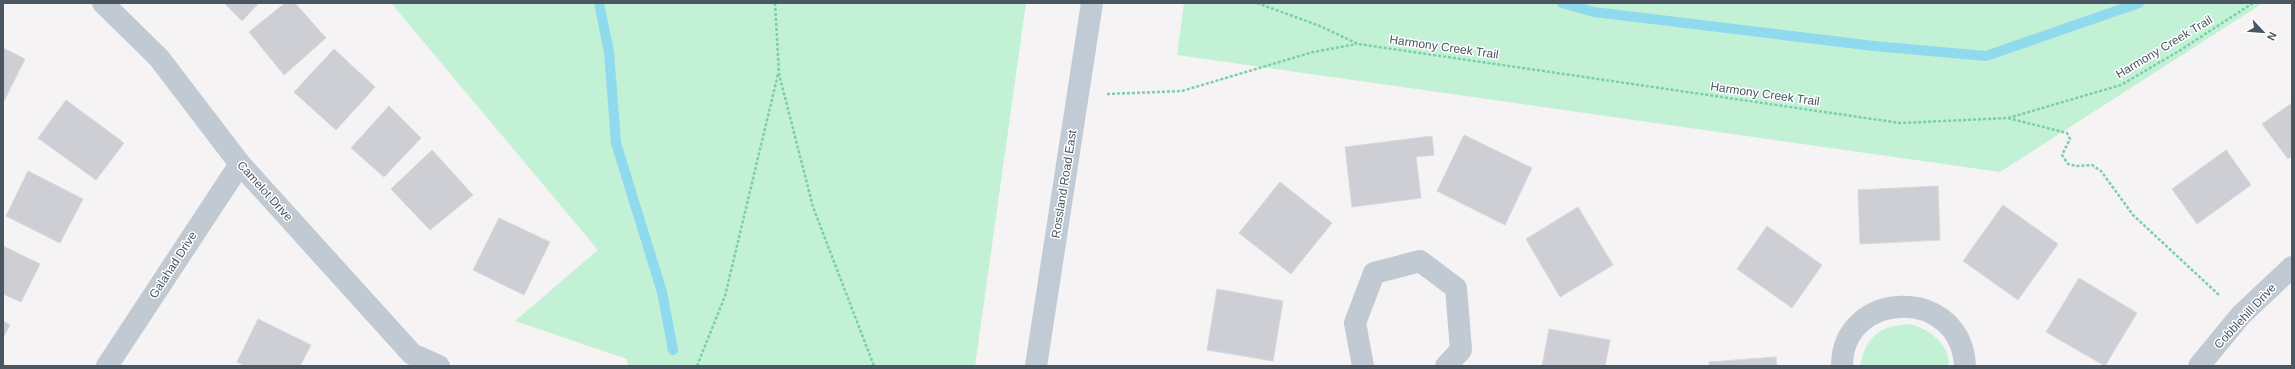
<svg xmlns="http://www.w3.org/2000/svg" width="2295" height="369" font-family="Helvetica,sans-serif">
	<style>
		.green { fill: #c3f1d5 }
		.lines { fill: none; stroke-linecap: round; stroke-linejoin: round }
		.stream { stroke: #90daee; stroke-width: 10 }
		.building { fill: #cdcfd5; stroke: #d7d9de }
		.path { stroke: #7ad0a6; stroke-width: 2.5; stroke-dasharray: 3 2; stroke-linecap: butt }
		.minor { stroke: #c1cad2; stroke-width: 22 }
		.secondary { stroke: #c1cbd6; stroke-width: 22 }
		.labels { text-anchor: middle; dominant-baseline: central; stroke-width: 3; stroke-linejoin: round; paint-order: stroke }
		.street-label { font-size: 12px; fill: #4a5661; stroke: #fff }
	</style>
	<rect width="100%" height="100%" fill="#f5f3f3"/>
	<g class="green">
		<path d="M391,3H1026L975,366H628L627,359L515,321L598,250Z"/>
		<path d="M1184,3H2263L2000,172L1177,55Z"/>
		<path d="M1910,324C1930,330 1949,343 1949,366H1860C1866,336 1880,326 1910,324Z"/>
	</g>
	<g class="lines">
		<g class="stream">
			<path d="M599,3L609,52L616,143L662,292L673,350"/>
			<path d="M1562,3L1594,12L1874,46L1986,56L2139,3"/>
		</g>
	</g>
	<g class="building">
		<path d="M224,3H259L242,21Z"/>
		<path d="M285,3H295L326,38L284,75L249,32Z"/>
		<path d="M3,48L25,59L3,103Z"/>
		<path d="M334,49L375,87L336,130L294,92Z"/>
		<path d="M66,100L124,143L96,180L38,138Z"/>
		<path d="M2292,103V156L2288,159L2262,124Z"/>
		<path d="M389,106L421,138L384,177L351,148Z"/>
		<path d="M1464,135L1532,168L1505,225L1437,191Z"/>
		<path d="M1432,136L1434,155L1416,157L1421,198L1352,207L1345,147Z"/>
		<path d="M432,150L473,195L430,230L391,189Z"/>
		<path d="M2226,150L2251,185L2197,224L2172,189Z"/>
		<path d="M28,171L83,199L60,243L6,216Z"/>
		<path d="M1280,182L1332,223L1291,274L1239,233Z"/>
		<path d="M1938,186L1940,240L1860,244L1858,190Z"/>
		<path d="M2003,205L2058,244L2018,300L1963,261Z"/>
		<path d="M1578,207L1613,265L1560,297L1526,239Z"/>
		<path d="M499,218L550,242L524,295L473,270Z"/>
		<path d="M1767,226L1822,265L1792,308L1737,269Z"/>
		<path d="M3,246L40,264L21,302L3,294Z"/>
		<path d="M2079,278L2137,313L2105,366L2046,332Z"/>
		<path d="M1217,289L1283,301L1273,361L1207,350Z"/>
		<path d="M258,319L311,345L300,366H246L237,362Z"/>
		<path d="M3,321L10,325L3,338Z"/>
		<path d="M1549,329L1610,340L1605,366H1542Z"/>
		<path d="M1776,357L1777,366H1709V362Z"/>
	</g>
	<g class="lines">
		<g class="path">
			<path d="M775,3L779,74L813,207L874,366"/>
			<path d="M1257,3L1320,26L1358,44L1900,123L2008,118L2121,85L2179,51L2253,3"/>
			<path d="M1107,94L1182,91L1313,52L1357,44"/>
			<path d="M2008,118L2067,133L2070,139L2062,155L2068,164L2077,166L2092,165L2101,171L2133,215L2219,295"/>
			<path d="M697,366L725,296L778,74"/>
		</g>
		<g class="minor">
			<path d="M103,3L159,58L240,164L412,354L439,366"/>
			<path d="M107,366L240,164"/>
			<path d="M1363,366L1355,323L1374,273L1420,261L1456,288L1461,350L1446,366"/>
			<path d="M1842,366C1842,289 1961,285 1965,366"/>
			<path d="M2199,366L2241,315L2292,267"/>
		</g>
		<path class="secondary" d="M1036,366L1092,3"/>
	</g>
	<g class="labels">
		<g class="street-label">
			<text transform="translate(1444 47) rotate(8)">Harmony Creek Trail</text>
			<text transform="translate(2164 47) rotate(-31)">Harmony Creek Trail</text>
			<text transform="translate(1765 94) rotate(8)">Harmony Creek Trail</text>
			<text transform="translate(1064 184) rotate(-81)">Rossland Road East</text>
			<text transform="translate(265 191) rotate(48)">Camelot Drive</text>
			<text transform="translate(173 265) rotate(-57)">Galahad Drive</text>
			<text transform="translate(2245 316) rotate(-47)">Cobblehill Drive</text>
		</g>
	</g>
	<rect width="2295" height="369" fill="none" stroke="#4a5661" stroke-width="8"/>
	<g transform="translate(2263 32) rotate(116)" stroke="#ffffff" stroke-width="3" paint-order="stroke">
	<path d="M0-3L7 15L0 10L-7 15Z" fill="#4a5661"/>
	<text y="-6" font-size="11" font-weight="bold" text-anchor="middle" fill="#4a5661">N</text>
	</g>
</svg>
